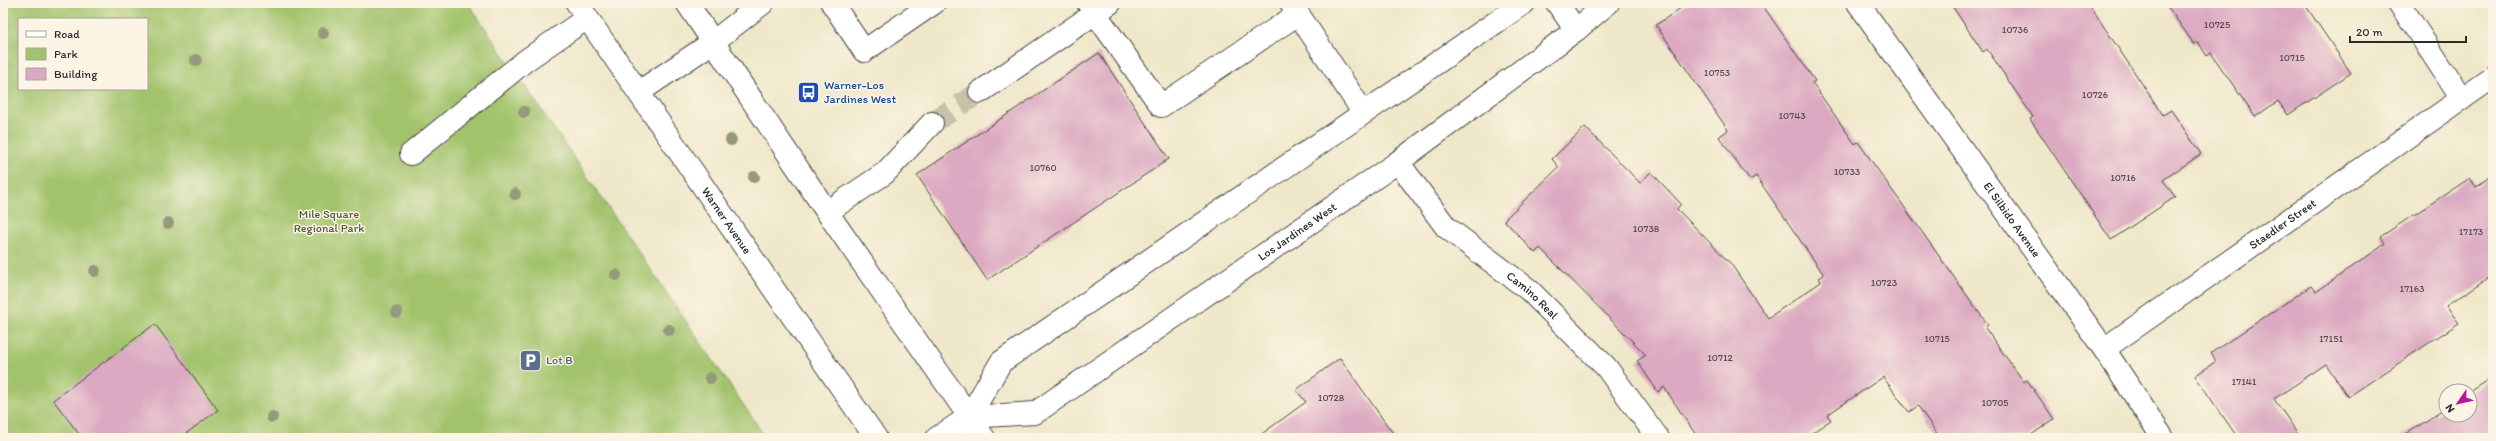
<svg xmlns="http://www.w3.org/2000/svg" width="2496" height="441" font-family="Itim,sans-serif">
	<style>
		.green { fill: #a2c36c; stroke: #66774c; fill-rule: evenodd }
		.building { fill: #dba9c1 }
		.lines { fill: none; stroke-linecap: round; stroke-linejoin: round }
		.minor-tunnel { stroke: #c8c1a9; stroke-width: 22; stroke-dasharray: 22 11; stroke-linecap: butt }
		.minor-casing { stroke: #484743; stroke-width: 24 }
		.major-casing { stroke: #484743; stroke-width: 24 }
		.minor { stroke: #fff; stroke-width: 22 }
		.major { stroke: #fff; stroke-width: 22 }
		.tree { fill: #97997d }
		.labels { text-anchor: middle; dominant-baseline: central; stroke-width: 3; stroke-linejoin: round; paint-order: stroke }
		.number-label { font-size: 10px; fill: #574a50 }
		.transit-label { font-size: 12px; fill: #164399; stroke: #fcf5e5; text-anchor: start }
		.park-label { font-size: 12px; fill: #4f593e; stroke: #fcf5e5 }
		.street-label { font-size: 12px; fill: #2b2b2b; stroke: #fcf5e5 }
		.service-label { font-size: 12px; fill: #4e5e75; stroke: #fcf5e5; text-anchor: start }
	</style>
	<rect width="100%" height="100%" fill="#fcf5e5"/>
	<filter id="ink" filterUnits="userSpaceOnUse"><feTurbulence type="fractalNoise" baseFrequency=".025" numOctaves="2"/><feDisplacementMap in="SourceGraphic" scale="8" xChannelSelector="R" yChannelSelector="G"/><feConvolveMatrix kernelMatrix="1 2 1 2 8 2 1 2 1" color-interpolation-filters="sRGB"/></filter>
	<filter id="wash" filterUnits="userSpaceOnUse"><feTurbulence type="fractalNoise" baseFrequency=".012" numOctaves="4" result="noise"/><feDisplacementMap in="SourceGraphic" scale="16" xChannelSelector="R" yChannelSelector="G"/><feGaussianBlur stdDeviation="0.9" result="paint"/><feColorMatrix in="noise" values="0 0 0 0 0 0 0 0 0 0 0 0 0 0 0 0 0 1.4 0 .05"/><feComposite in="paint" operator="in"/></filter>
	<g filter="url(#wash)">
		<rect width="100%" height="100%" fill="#efe7c9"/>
		<path class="green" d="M3,3H468L766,438H3ZM19,19H147V89H19Z"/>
		<g id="blocks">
			<g class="building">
				<path d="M1688,3H1761L1815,81L1812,83L1855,144L1858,142L1988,325L1985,328L2024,382L2027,380L2054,419L2027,438H1940L1918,406L1909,412L1883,377L1827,415L1831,420L1804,438H1698L1664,387L1658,392L1637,361L1646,355L1540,248L1535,253L1504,220L1559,167L1552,159L1585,127L1640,183L1651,172L1681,204L1677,209L1731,264L1768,318L1821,282L1819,278L1824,275L1756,176L1750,180L1719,137L1728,130L1656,25Z"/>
				<path d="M1950,3H2088L2163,115L2171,110L2201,154L2163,180L2175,197L2111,240L2030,119L2033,117L1987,49L1983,52Z"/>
				<path d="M2165,3H2304L2351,73L2288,115L2278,101L2255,117L2211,53L2207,56L2198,42L2194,44Z"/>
				<path d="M1099,53L1169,159L987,280L917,175Z"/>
				<path d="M2493,174V275L2446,306L2459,323L2348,397L2326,364L2274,399L2301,438H2238L2195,376L2216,361L2211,353L2311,286L2316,292L2385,244L2380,237L2470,178L2476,187Z"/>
				<path d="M155,324L218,410L180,438H82L53,400Z"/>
				<path d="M1340,358L1396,438H1256L1306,402L1296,390Z"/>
				<path d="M2493,377V438H2400L2446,408V415H2470V392Z"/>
			</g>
		</g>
	</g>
	<g filter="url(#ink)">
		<use href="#blocks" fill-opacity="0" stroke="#484743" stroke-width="1"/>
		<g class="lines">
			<path class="minor-tunnel" d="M932,123L980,92"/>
			<defs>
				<g id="minor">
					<path d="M832,3L864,51L934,3"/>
					<path d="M1088,3L1161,106L1298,14"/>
					<path d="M1291,3L1363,112"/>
					<path d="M1557,3L1576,30"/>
					<path id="s1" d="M1858,3L2104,349L2163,438"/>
					<path d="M2399,3L2462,99"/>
					<path d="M639,92L713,42L763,3"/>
					<path d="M980,92L1110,3"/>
					<path d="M411,154L525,61L587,18"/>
					<path id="s2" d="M1398,162L1446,227L1529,290L1606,367L1658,438"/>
					<path d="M827,212L885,173L932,123"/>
					<path id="s3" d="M2104,349L2493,77"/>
					<path id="s4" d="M969,417L1035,413L1398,162L1576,30L1608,3"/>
					<path d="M937,438L969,417L1001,362L1524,3"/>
				</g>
				<g id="major">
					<path id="s5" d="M577,3L876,438"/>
					<path d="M687,3L827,212L984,438"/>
				</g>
			</defs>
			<use href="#minor" class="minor-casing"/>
			<use href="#major" class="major-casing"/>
			<use href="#minor" class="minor"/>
			<use href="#major" class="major"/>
		</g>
		<g class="tree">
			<circle cx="323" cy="33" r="6"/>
			<circle cx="196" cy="60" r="6"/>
			<circle cx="524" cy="112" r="6"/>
			<circle cx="731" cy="140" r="6"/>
			<circle cx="754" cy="177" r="6"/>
			<circle cx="515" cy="194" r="6"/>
			<circle cx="168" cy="223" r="6"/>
			<circle cx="95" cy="271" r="6"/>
			<circle cx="616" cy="275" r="6"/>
			<circle cx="397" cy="312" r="6"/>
			<circle cx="669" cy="330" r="6"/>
			<circle cx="710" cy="378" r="6"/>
			<circle cx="272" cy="417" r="6"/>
		</g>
	</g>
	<defs>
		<symbol id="bus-square" viewBox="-11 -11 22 22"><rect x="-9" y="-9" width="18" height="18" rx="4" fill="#1a4fb4" stroke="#fcf5e5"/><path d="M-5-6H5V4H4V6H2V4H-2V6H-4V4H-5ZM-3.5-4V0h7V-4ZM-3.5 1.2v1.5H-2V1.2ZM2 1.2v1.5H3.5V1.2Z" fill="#fff"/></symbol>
		<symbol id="parking-square" viewBox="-11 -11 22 22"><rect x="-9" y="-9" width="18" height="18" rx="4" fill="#5c6f8a" stroke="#fcf5e5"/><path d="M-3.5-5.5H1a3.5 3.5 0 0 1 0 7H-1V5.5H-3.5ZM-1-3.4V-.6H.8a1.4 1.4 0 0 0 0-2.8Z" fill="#fff"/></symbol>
	</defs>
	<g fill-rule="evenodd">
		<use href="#bus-square" x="796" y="80" width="25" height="25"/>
		<use href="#parking-square" x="518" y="348" width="25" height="25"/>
	</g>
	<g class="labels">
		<g class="number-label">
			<text x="2217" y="24">10725</text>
			<text x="2015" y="29">10736</text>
			<text x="2292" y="57">10715</text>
			<text x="1717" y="72">10753</text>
			<text x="2095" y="94">10726</text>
			<text x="1792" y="115">10743</text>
			<text x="1043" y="167">10760</text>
			<text x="1847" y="171">10733</text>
			<text x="2123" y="177">10716</text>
			<text x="1646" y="228">10738</text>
			<text x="2471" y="231">17173</text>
			<text x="1884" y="282">10723</text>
			<text x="2412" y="288">17163</text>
			<text x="1937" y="338">10715</text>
			<text x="2331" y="338">17151</text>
			<text x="1720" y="357">10712</text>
			<text x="2244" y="381">17141</text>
			<text x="1331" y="397">10728</text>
			<text x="1995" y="402">10705</text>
		</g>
		<g class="transit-label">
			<text x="824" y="85">Warner-Los<tspan x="824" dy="14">Jardines West</tspan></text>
		</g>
		<g class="park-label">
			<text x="329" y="214">Mile Square<tspan x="329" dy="14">Regional Park</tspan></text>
		</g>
		<g class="street-label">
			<text stroke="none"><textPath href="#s5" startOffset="264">Warner Avenue</textPath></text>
			<text stroke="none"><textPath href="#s1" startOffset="266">El Silbido Avenue</textPath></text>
			<text stroke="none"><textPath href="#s3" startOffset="218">Staedler Street</textPath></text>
			<text stroke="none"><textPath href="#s4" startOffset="385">Los Jardines West</textPath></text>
			<text stroke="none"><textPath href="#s2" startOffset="191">Camino Real</textPath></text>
		</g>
		<g class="service-label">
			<text x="546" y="360">Lot B</text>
		</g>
	</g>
	<rect width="2496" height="441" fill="none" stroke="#fcf5e5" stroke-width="16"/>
	<rect x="18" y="18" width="130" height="72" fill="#fcf5e5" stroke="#a8a49b"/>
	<rect x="26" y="31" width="20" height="6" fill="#ffffff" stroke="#a8a49b"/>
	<text x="54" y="38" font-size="12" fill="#2b2b2b">Road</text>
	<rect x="26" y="48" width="20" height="12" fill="#a2c36c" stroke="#a8a49b"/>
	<text x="54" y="58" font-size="12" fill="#2b2b2b">Park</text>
	<rect x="26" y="68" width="20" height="12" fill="#dba9c1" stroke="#a8a49b"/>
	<text x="54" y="78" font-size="12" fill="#2b2b2b">Building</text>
	<g transform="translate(2458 403) rotate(236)"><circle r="19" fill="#fcf5e5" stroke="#a8a49b"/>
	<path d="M0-3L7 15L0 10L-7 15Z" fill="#b5179e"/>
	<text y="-6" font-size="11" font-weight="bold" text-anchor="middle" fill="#2b2b2b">N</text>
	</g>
	<path d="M2350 36v6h116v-6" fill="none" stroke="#2b2b2b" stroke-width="2"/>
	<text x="2356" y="36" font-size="12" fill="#2b2b2b" stroke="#fcf5e5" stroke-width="3" paint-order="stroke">20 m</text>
</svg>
